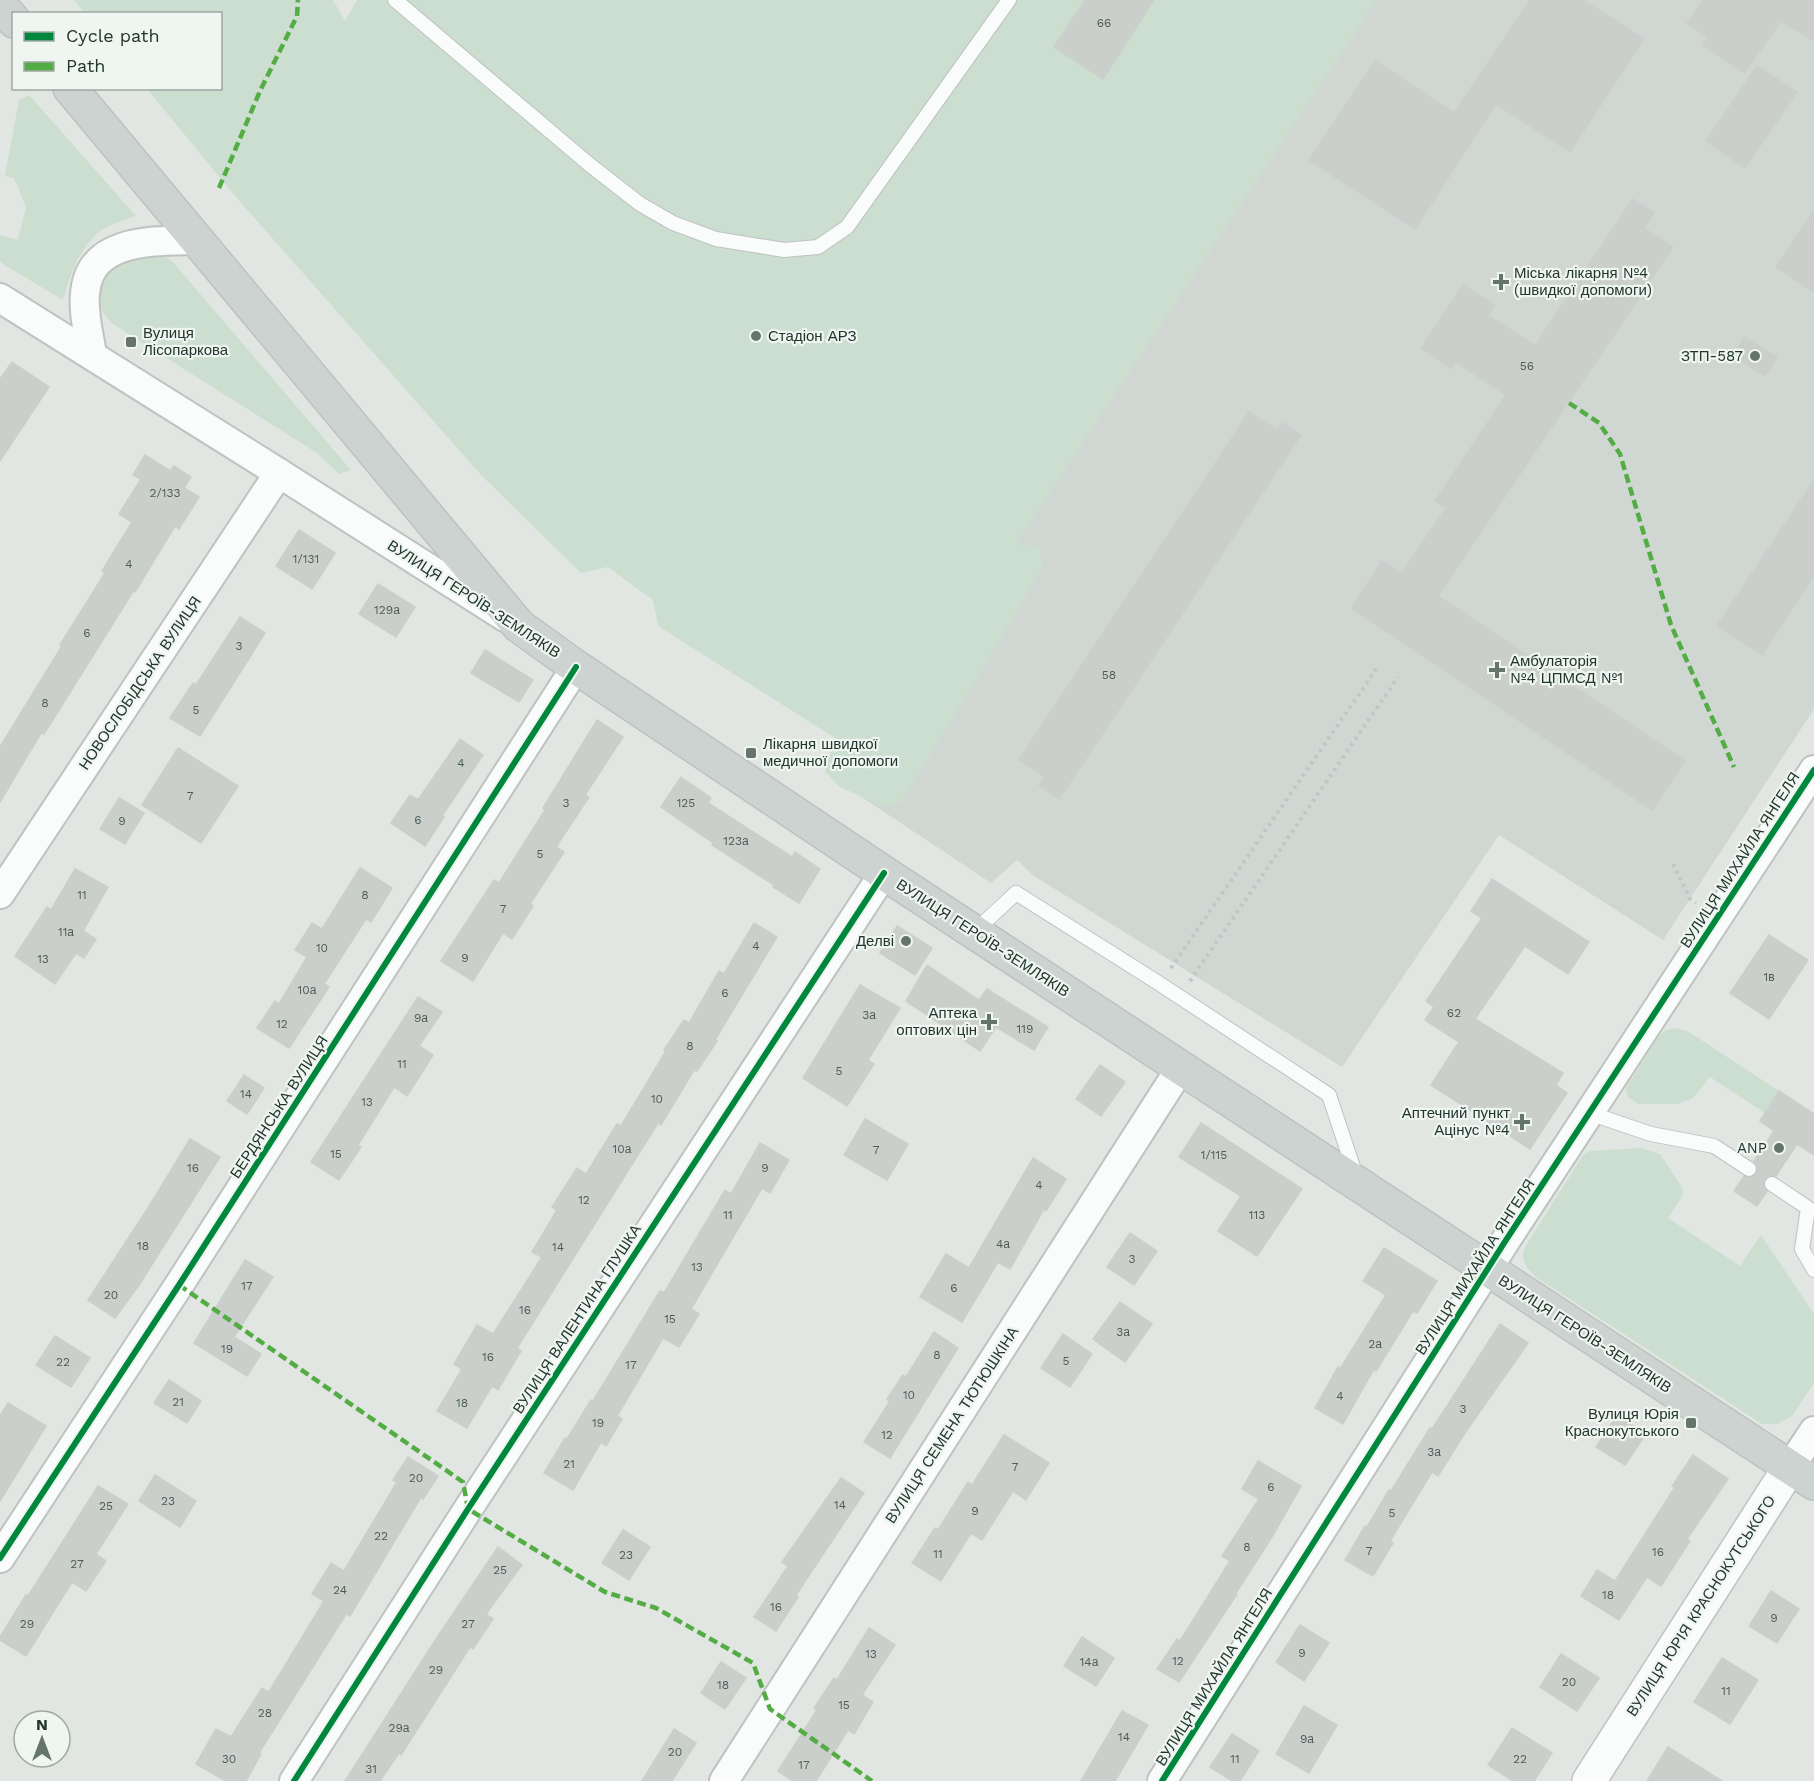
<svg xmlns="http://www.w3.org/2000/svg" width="1814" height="1781" font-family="'Work Sans',sans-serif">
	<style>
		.built { fill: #d0d7d3 }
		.green { fill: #ccdecf }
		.building { fill: #cacfcc; stroke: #cacfcc; stroke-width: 1.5 }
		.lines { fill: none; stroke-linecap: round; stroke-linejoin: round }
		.service-casing { stroke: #bec3c0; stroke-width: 16 }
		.minor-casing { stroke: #bec3c0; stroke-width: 32 }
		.tertiary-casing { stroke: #bec3c0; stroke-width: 36 }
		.primary-casing { stroke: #bcc3bf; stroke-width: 36 }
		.path { stroke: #bfc6c3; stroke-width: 4; stroke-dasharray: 3 4.5; stroke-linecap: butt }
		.service { stroke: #fafbfb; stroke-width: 14 }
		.minor { stroke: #fafbfb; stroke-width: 28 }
		.tertiary { stroke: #fafbfb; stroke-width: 33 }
		.primary { stroke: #cdd3d0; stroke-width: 33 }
		.quiet { stroke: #53ac44; stroke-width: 4.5; stroke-dasharray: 9 4.5; stroke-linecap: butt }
		.cycleway-casing { stroke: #eff5f1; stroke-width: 10 }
		.cycleway { stroke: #00873e; stroke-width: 6 }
		.poi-dot { fill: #65746d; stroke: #eff5f1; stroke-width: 2 }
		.labels { text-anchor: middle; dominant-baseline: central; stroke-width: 4.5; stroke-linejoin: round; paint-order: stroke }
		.number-label { font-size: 12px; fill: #4d5d56 }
		.poi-label { font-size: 15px; fill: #22362e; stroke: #eff5f1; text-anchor: end }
		.street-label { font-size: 15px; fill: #22362e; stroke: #eff5f1 }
	</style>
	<rect width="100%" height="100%" fill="#e1e6e3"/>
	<path class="built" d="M1376,0H1814V709L1663,940L1499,835L1342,1067L1034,876L1017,860L991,883L851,790Z"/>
	<g class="green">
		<path d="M74,0H333L345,21L357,0H1376L1015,544L1039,546L1043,566L993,652L901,802L884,807L838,786L825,771L835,738L658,626L653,600L608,567L581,573L481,475L236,197L147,89L220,88V14L85,13Z"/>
		<path d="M29,95L136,216C126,220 114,223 105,228C80,244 71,273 63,300L6,266L0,261V235L18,240L26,207L14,178L5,176L19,100Z"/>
		<path d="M162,255L172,261L351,470L339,474L317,453L113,324C109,319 103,315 101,309C92,290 108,261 129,257C139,255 151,256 162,255Z"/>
		<path d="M1676,1028L1689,1032L1779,1091L1765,1113L1710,1077L1693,1098L1678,1104H1638L1628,1097L1626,1088L1659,1036L1666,1030Z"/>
		<path d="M1641,1148L1660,1154L1683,1189V1195L1668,1218L1740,1266L1761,1235L1814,1314V1383L1792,1416L1777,1424H1762L1536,1277C1526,1267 1520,1261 1525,1247L1583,1155L1589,1151Z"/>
	</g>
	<g class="building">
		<path d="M1085,0H1154L1103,79L1054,47Z"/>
		<path d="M1530,0H1583L1644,39L1570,152L1496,104L1415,229L1309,160L1375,61L1454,113Z"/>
		<path d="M1703,0H1814V41L1781,21L1744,73L1703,45L1708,38L1687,23Z"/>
		<path d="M1757,66L1797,92L1745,168L1706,141Z"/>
		<path d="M1633,199L1654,213L1644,228L1673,247L1438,596L1685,761L1652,810L1351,608L1382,561L1402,573L1446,508L1435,501L1506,395L1456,362L1452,369L1421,348L1463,285L1495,306L1488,315L1535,346Z"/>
		<path d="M1814,210V292L1776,267Z"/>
		<path d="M1744,337L1777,357L1765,376L1733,356Z"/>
		<path d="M12,362L49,387L0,461V379Z"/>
		<path d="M1249,412L1277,430L1283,423L1301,435L1059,799L1039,785L1045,777L1019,760Z"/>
		<path d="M145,455L170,471L174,466L191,477L184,488L199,497L179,529L175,526L135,592L134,590L44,734L41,733L0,802V747L62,646L60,645L105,573L102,571L132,522L119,514L141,479L133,475Z"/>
		<path d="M1814,480V576L1762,655L1717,626Z"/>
		<path d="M299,530L335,553L312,589L276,566Z"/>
		<path d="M378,584L415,607L396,637L359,614Z"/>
		<path d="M240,617L265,633L200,736L170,718L193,683L196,685Z"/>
		<path d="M485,650L533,680L519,702L471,673Z"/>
		<path d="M597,720L623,737L585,795L589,797L556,847L564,852L530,904L533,906L512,939L503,933L473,981L441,961L494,880L499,883L545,810L543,808Z"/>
		<path d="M460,739L483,755L442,816L444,817L425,846L391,823L410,795L418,800Z"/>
		<path d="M178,748L238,786L201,843L142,805Z"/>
		<path d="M681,777L711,798L708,803L792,857L795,852L820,869L799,903L773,887L774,885L712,845L713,843L661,807Z"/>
		<path d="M119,798L144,813L125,844L100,829Z"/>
		<path d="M360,868L392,888L371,922L366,919L324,984L329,987L289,1048L257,1028L275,1001L279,1004L307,957L295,950L312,923L322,929Z"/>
		<path d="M75,869L108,887L83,931L96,939L84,958L76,953L55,984L15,956L47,907L51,910Z"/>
		<path d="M1492,879L1589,942L1568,974L1525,946L1475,1019L1563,1073L1556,1085L1567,1093L1530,1149L1431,1085L1459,1042L1425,1020L1434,1007L1426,1001L1482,918L1471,911Z"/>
		<path d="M754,923L777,937L715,1040L717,1041L697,1071L694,1070L661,1125L658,1123L517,1348L521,1351L498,1390L492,1386L467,1428L437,1411L462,1369L454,1364L477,1325L493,1334L542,1257L532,1252L557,1210L552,1207L577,1168L586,1174L617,1124L621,1126L666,1051L664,1050L684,1020L689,1023L719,971L724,974Z"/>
		<path d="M897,926L932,948L915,975L880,953Z"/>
		<path d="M1769,935L1808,960L1769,1019L1730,993Z"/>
		<path d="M927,965L979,1000L987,989L1048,1027L1034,1050L996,1027L980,1051L906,1001Z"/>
		<path d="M860,985L900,1008L868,1060L874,1064L847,1106L803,1078Z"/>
		<path d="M418,997L442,1012L419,1046L433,1055L407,1096L394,1087L358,1145L361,1147L339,1180L311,1162Z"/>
		<path d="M1100,1065L1125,1082L1101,1116L1076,1099Z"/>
		<path d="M244,1075L264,1088L247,1114L227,1101Z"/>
		<path d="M1779,1091L1814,1114V1155L1797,1144L1776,1176H1769L1764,1180V1187L1767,1191L1757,1206L1734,1191L1744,1176L1752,1177L1757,1173V1166L1754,1161L1774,1131L1760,1121Z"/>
		<path d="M865,1119L908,1144L887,1180L844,1155Z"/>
		<path d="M1201,1123L1302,1189L1257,1256L1218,1231L1241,1196L1179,1157Z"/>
		<path d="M190,1139L220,1157L139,1285L115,1318L88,1300L148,1208Z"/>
		<path d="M760,1143L789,1160L770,1193L762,1188L691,1309L699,1314L679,1347L663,1338L617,1416L622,1419L606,1446L601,1442L573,1490L544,1473L565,1438L567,1439L591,1400L593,1401L660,1291L664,1293L725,1190L731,1194Z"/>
		<path d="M1033,1158L1066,1179L1046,1211L1044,1209L1010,1269L998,1262L962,1322L920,1297L946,1254L969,1268Z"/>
		<path d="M1130,1233L1157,1251L1134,1285L1107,1267Z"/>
		<path d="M1384,1248L1437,1281L1417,1313L1413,1311L1376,1371L1374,1369L1343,1424L1315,1408L1338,1367L1340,1369L1386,1295L1363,1281Z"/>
		<path d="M245,1260L273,1277L234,1337L261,1354L247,1376L194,1343Z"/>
		<path d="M1120,1302L1152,1324L1125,1362L1093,1339Z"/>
		<path d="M1500,1324L1528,1343L1465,1433L1438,1476L1432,1472L1390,1541L1393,1543L1373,1576L1345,1560L1365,1526L1367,1527L1389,1490L1391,1491L1430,1428L1432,1429Z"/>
		<path d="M934,1332L958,1348L890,1458L864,1442L890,1401L887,1399L903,1375L906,1377Z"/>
		<path d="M1063,1334L1092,1354L1070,1387L1041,1368Z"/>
		<path d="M55,1336L90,1358L71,1387L36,1365Z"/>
		<path d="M169,1380L201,1401L187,1423L154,1403Z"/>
		<path d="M8,1403L46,1426L0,1501V1416Z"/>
		<path d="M1617,1415L1646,1434L1625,1465L1596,1447Z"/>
		<path d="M1004,1435L1049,1463L1026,1500L1013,1491L982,1540L971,1533L941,1581L912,1563L935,1528L938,1530L968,1482L972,1485Z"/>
		<path d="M1693,1455L1728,1479L1687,1539L1690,1541L1661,1586L1647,1577L1619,1620L1581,1596L1597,1570L1615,1581L1675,1487L1672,1486Z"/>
		<path d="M408,1457L438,1476L423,1499L421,1497L350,1616L346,1614L259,1753L261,1754L246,1781H226L196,1764L216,1729L231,1737L262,1688L269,1692L324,1601L312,1594L331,1563L344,1571L397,1482L393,1480Z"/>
		<path d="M1258,1461L1301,1486L1272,1537L1236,1593L1237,1594L1179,1682L1157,1669L1177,1639L1180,1641L1230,1561L1222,1556L1259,1499L1242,1489Z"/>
		<path d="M155,1475L196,1501L180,1527L139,1501Z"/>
		<path d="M841,1478L864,1493L796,1595L798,1597L776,1631L754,1617L788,1566L782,1562Z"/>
		<path d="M98,1486L128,1504L96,1554L106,1561L86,1591L72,1582L26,1656L0,1640V1637L26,1595L28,1596Z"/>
		<path d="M623,1530L650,1547L629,1580L602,1563Z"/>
		<path d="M498,1547L522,1565L486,1614L493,1619L473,1649L470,1647L401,1755L399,1753L380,1781H345L438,1636Z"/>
		<path d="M1771,1591L1799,1609L1777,1643L1749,1626Z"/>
		<path d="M1300,1625L1329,1643L1304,1681L1276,1662Z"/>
		<path d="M869,1628L895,1645L862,1695L873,1702L854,1734L848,1730L816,1781H793L778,1771L817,1710L814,1708L834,1678L837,1680Z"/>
		<path d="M1082,1637L1114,1658L1096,1686L1064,1666Z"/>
		<path d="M1561,1654L1599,1678L1577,1711L1540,1687Z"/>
		<path d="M1722,1658L1758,1680L1730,1724L1694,1702Z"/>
		<path d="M721,1662L746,1678L725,1709L701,1693Z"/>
		<path d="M1304,1706L1337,1725L1309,1773L1276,1754Z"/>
		<path d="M1122,1711L1148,1725L1115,1781H1081Z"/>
		<path d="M1512,1728L1552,1753L1534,1781H1513L1488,1765Z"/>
		<path d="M674,1729L696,1743L672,1781H642Z"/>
		<path d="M1232,1734L1259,1751L1240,1781H1232L1210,1767Z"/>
		<path d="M1668,1747L1722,1781H1647Z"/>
	</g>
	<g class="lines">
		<defs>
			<g id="service">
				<path d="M395,0L590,165L640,204L673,223L716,239L784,250L818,247L847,227L1009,0"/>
				<path d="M974,932L1016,893L1160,984L1329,1095L1356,1176"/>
				<path d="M1589,1113L1651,1134L1714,1146L1749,1169"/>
				<path d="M1772,1184L1808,1208L1802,1249L1814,1270"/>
			</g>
			<g id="minor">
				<path d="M0,298L279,473L505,617"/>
				<path d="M92,354C89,335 83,314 85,294C89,238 154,241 194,240"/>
				<path d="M0,894L279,473"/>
				<path d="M1790,1467L1814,1431"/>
				<path d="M0,1558L179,1285L576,667"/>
				<path d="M294,1781L468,1509L884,873"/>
				<path d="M724,1781L1180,1069"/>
				<path d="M1162,1781L1506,1240L1814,770"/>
			</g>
			<path id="tertiary" d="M1589,1781L1790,1467"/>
			<g id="primary">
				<path d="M0,5L14,21"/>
				<path d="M70,88L519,626L576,667L884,873L1814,1483"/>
			</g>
		</defs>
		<use href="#service" class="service-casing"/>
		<use href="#minor" class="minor-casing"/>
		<use href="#tertiary" class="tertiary-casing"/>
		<use href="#primary" class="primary-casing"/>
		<g class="path">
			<path d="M1673,864L1690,899L1696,903"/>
			<path d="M1171,968L1379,665"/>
			<path d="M1190,981L1398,677"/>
		</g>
		<use href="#service" class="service"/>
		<use href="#minor" class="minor"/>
		<use href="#tertiary" class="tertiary"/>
		<use href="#primary" class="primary"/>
		<g class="quiet">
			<path d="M219,188L260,91L297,16L298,0"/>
			<path d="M1569,403L1599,423L1620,454L1671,625L1734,767"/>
			<path d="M179,1285L463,1482L468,1509L605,1592L656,1608L753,1663L770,1709L872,1781"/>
		</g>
		<defs>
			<g id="cycleway">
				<path d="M0,1558L179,1285L576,667"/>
				<path d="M294,1781L468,1509L884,873"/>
				<path d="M1162,1781L1506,1240L1814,770"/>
			</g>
		</defs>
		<use href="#cycleway" class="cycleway-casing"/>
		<use href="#cycleway" class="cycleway"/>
	</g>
	<g class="poi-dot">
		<path d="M1498 273h6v6h6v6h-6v6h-6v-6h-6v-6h6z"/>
		<circle cx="756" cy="336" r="6"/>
		<rect x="125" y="336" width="12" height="12" rx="3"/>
		<circle cx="1755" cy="356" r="6"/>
		<path d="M1494 661h6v6h6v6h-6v6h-6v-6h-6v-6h6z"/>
		<rect x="745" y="747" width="12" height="12" rx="3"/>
		<circle cx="906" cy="941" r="6"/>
		<path d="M986 1013h6v6h6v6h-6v6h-6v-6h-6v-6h6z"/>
		<path d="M1519 1113h6v6h6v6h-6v6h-6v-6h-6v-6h6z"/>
		<circle cx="1779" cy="1148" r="6"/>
		<rect x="1685" y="1417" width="12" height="12" rx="3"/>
	</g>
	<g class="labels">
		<g class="number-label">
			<text x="1104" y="23">66</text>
			<text x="1527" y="366">56</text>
			<text x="165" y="493">2/133</text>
			<text x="306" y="559">1/131</text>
			<text x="129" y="564">4</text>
			<text x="387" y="610">129а</text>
			<text x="87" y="633">6</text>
			<text x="239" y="646">3</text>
			<text x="1109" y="675">58</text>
			<text x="45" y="703">8</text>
			<text x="196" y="710">5</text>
			<text x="461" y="763">4</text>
			<text x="190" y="796">7</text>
			<text x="566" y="803">3</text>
			<text x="686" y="803">125</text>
			<text x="418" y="820">6</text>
			<text x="122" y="821">9</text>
			<text x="736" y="841">123а</text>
			<text x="540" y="854">5</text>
			<text x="82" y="895">11</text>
			<text x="365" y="895">8</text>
			<text x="503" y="909">7</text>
			<text x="66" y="932">11а</text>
			<text x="756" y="946">4</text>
			<text x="322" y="948">10</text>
			<text x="465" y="958">9</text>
			<text x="43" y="959">13</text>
			<text x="1769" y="977">1в</text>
			<text x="307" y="990">10а</text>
			<text x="725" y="993">6</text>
			<text x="1454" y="1013">62</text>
			<text x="869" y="1015">3а</text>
			<text x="421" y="1018">9а</text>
			<text x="282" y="1024">12</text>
			<text x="1025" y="1029">119</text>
			<text x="690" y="1046">8</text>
			<text x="402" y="1064">11</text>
			<text x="839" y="1071">5</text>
			<text x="246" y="1094">14</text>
			<text x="657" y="1099">10</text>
			<text x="367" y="1102">13</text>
			<text x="622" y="1149">10а</text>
			<text x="876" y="1150">7</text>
			<text x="336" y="1154">15</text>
			<text x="1214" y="1155">1/115</text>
			<text x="193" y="1168">16</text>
			<text x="765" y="1168">9</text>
			<text x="1039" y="1185">4</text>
			<text x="584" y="1200">12</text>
			<text x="728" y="1215">11</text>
			<text x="1257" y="1215">113</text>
			<text x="1003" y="1244">4а</text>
			<text x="143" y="1246">18</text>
			<text x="558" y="1247">14</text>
			<text x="1132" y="1259">3</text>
			<text x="697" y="1267">13</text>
			<text x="247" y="1286">17</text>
			<text x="954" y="1288">6</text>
			<text x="111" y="1295">20</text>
			<text x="525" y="1310">16</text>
			<text x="670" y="1319">15</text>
			<text x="1123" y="1332">3а</text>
			<text x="1375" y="1344">2а</text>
			<text x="227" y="1349">19</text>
			<text x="937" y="1355">8</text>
			<text x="488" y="1357">16</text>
			<text x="1066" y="1361">5</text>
			<text x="63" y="1362">22</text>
			<text x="631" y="1365">17</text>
			<text x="909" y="1395">10</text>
			<text x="1340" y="1396">4</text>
			<text x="178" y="1402">21</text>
			<text x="462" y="1403">18</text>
			<text x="1463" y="1409">3</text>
			<text x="598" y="1423">19</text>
			<text x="887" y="1435">12</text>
			<text x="1434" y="1452">3а</text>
			<text x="569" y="1464">21</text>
			<text x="1015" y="1467">7</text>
			<text x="416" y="1478">20</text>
			<text x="1271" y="1487">6</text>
			<text x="168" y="1501">23</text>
			<text x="840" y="1505">14</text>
			<text x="106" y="1506">25</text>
			<text x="975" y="1511">9</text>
			<text x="1392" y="1513">5</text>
			<text x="381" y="1536">22</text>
			<text x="1247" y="1547">8</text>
			<text x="1369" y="1551">7</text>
			<text x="1658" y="1552">16</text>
			<text x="938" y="1554">11</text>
			<text x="626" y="1555">23</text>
			<text x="77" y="1564">27</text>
			<text x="500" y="1570">25</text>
			<text x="340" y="1590">24</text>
			<text x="1608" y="1595">18</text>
			<text x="776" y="1607">16</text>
			<text x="1774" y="1618">9</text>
			<text x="27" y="1624">29</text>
			<text x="468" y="1624">27</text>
			<text x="1302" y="1653">9</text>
			<text x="871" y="1654">13</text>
			<text x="1178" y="1661">12</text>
			<text x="1089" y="1662">14а</text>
			<text x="436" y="1670">29</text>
			<text x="1569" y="1682">20</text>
			<text x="723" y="1685">18</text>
			<text x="1726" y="1691">11</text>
			<text x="844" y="1705">15</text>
			<text x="265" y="1713">28</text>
			<text x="399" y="1728">29а</text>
			<text x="1124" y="1737">14</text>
			<text x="1307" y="1739">9а</text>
			<text x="675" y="1752">20</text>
			<text x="229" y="1759">30</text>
			<text x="1235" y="1759">11</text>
			<text x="1520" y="1759">22</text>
			<text x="804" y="1765">17</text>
			<text x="371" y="1769">31</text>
		</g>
		<g class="poi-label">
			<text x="1514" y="273" text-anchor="start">Міська лікарня №4<tspan x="1514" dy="17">(швидкої допомоги)</tspan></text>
			<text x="143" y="333" text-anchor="start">Вулиця<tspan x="143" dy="17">Лісопаркова</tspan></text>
			<text x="768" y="336" text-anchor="start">Стадіон АРЗ</text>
			<text x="1743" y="356">ЗТП-587</text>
			<text x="1510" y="661" text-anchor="start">Амбулаторія<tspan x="1510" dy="17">№4 ЦПМСД №1</tspan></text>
			<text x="763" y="744" text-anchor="start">Лікарня швидкої<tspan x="763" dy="17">медичної допомоги</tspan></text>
			<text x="894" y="941">Делві</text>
			<text x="977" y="1013">Аптека<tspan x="977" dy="17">оптових цін</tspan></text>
			<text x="1510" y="1113">Аптечний пункт<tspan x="1510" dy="17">Ацінус №4</tspan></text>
			<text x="1767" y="1148">ANP</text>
			<text x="1679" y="1414">Вулиця Юрія<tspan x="1679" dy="17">Краснокутського</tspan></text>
		</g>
		<g class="street-label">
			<text transform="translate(474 599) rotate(33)">ВУЛИЦЯ ГЕРОЇВ-ЗЕМЛЯКІВ</text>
			<text transform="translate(140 683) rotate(-56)">НОВОСЛОБІДСЬКА ВУЛИЦЯ</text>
			<text transform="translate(1740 860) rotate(-57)">ВУЛИЦЯ МИХАЙЛА ЯНГЕЛЯ</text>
			<text transform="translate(983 938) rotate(33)">ВУЛИЦЯ ГЕРОЇВ-ЗЕМЛЯКІВ</text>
			<text transform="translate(279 1107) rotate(-57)">БЕРДЯНСЬКА ВУЛИЦЯ</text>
			<text transform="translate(1475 1267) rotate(-57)">ВУЛИЦЯ МИХАЙЛА ЯНГЕЛЯ</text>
			<text transform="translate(577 1319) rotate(-57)">ВУЛИЦЯ ВАЛЕНТИНА ГЛУШКА</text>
			<text transform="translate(1585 1334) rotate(33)">ВУЛИЦЯ ГЕРОЇВ-ЗЕМЛЯКІВ</text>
			<text transform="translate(952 1425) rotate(-57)">ВУЛИЦЯ СЕМЕНА ТЮТЮШКІНА</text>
			<text transform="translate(1701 1606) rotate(-57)">ВУЛИЦЯ ЮРІЯ КРАСНОКУТСЬКОГО</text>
			<text transform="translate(1214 1677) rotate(-58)">ВУЛИЦЯ МИХАЙЛА ЯНГЕЛЯ</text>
		</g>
	</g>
	<rect x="12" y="12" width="210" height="78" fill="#eff5f1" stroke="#9da9a3" stroke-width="1.5"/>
	<rect x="24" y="32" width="30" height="9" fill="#00873e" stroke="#9da9a3" stroke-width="1.5"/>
	<text x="66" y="42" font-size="18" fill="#22362e">Cycle path</text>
	<rect x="24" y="62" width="30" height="9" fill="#53ac44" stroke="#9da9a3" stroke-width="1.5"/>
	<text x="66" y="72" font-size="18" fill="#22362e">Path</text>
	<g transform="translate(42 1739)"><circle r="28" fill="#eff5f1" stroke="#9da9a3" stroke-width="1.5"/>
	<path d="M0-4.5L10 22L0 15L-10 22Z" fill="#65746d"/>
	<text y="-9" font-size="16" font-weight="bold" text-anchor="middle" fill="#22362e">N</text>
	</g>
</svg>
